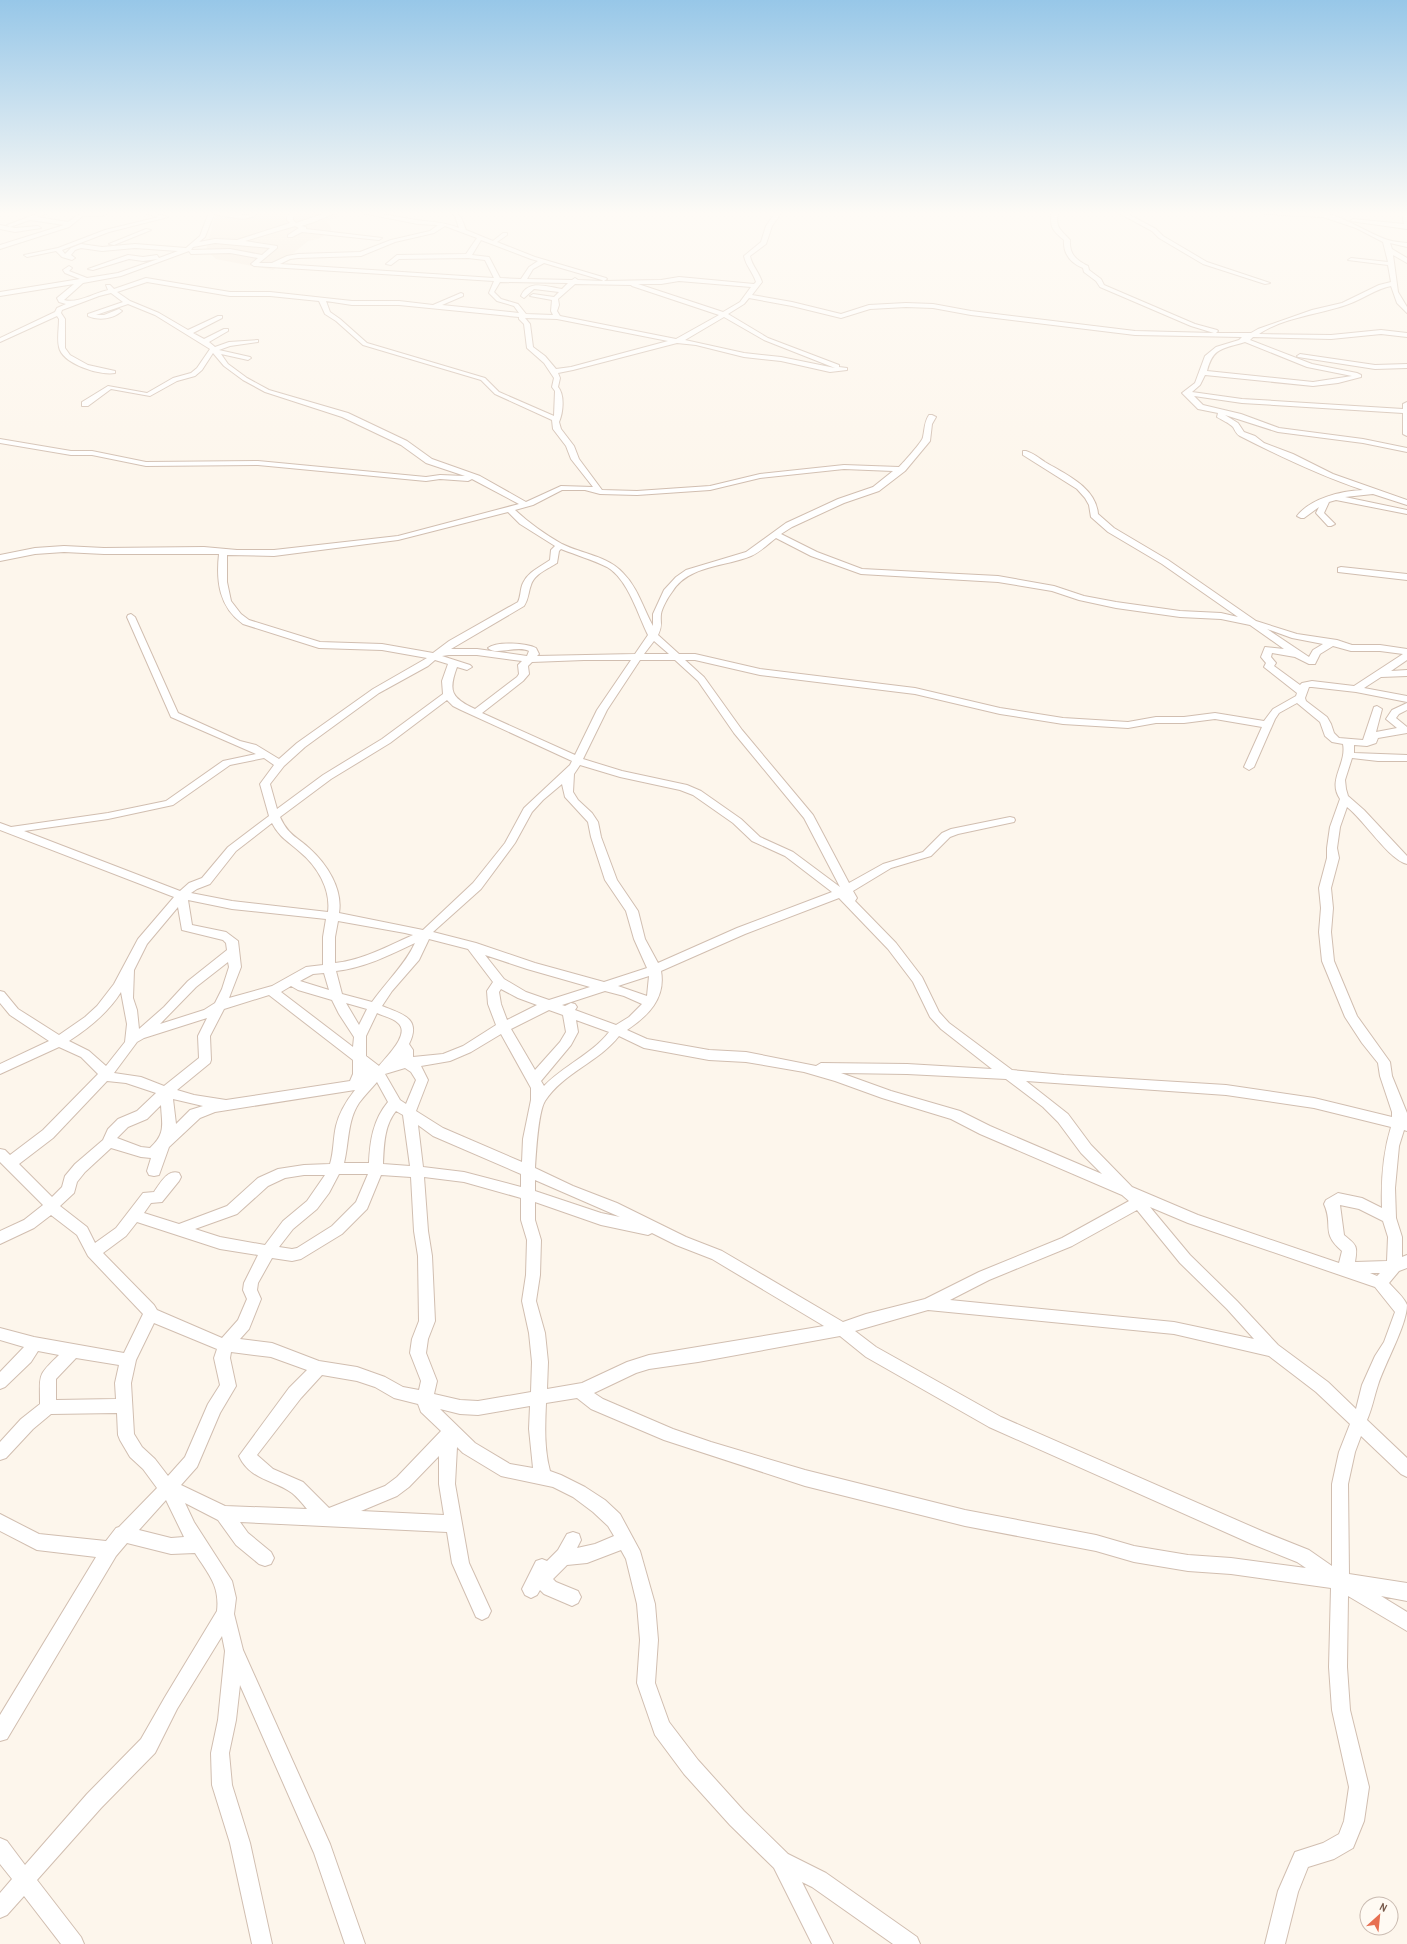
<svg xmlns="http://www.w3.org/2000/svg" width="1407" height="1944" font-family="'Archivo Narrow',sans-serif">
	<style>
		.residential { fill: #f5e8da }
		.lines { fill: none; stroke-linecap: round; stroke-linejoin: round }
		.minor-casing { stroke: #d1beb0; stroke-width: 2 }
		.minor { fill: #fff; fill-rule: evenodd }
	</style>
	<rect width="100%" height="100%" fill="#fdf6ec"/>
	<path class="residential" d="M216,212H334L341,216L327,221L331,228V232L318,239L308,241L273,270L216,259L206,250Z"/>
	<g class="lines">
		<defs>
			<g id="minor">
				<path d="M42,212H50L37,217L68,222L82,212H111L101,216H83L69,227L0,249V245L64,225L30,220L10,227L7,225Z"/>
				<path d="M140,212H150L168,217L109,232L62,250L65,254L71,248L81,244L102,247L135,244L186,248L200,236L209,212L248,215L253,212H259C249,224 228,216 214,214L205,237L199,242L215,239L237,240L290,223L287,220V216L291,212H297L293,216V220L296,223L329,212H337L314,222L301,226L306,227V229L382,238L379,240L302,232L292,237H288V235L299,228L295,226L245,241L277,246V248L259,263H272L287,256L298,254L360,252L391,240L430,231L438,225L418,224L357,212C377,212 397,217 416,220C431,222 444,222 459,228L455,216L449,212C461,212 462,220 466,230L493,241L503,233H507V235L497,242L535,257L606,278L607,279L604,281L661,280L679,277L754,284L756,282C753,272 746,266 744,256L761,242L766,226L776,212H782L772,226L766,244L750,256C752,266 759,272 762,282L752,295L792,302L841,314L869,305L906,303L933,304L971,311L1135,331L1214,333L1191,326L1100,287L1096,281L1084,272L1083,268C1071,263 1063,254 1064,240C1053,231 1049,227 1052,212H1058C1055,228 1060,229 1070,240C1069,254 1076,260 1088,266L1089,270L1101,279L1104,285L1195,324L1217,330L1218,331L1216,333H1251L1258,329L1312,310L1342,303L1379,285L1391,282L1388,265L1348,260L1351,258L1388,262L1383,242L1356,228L1323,217L1265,214L1262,212L1314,214L1311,212C1339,211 1363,232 1388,240C1394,242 1401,242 1407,243V247L1390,243L1392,249L1407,258V263L1393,255L1398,292L1407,307V313L1397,303L1391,286C1375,289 1362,300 1346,305C1320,314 1282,318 1259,334L1331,335L1381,330L1407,333V337L1381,334L1331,339L1253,337L1250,340L1312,364L1357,373L1361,375V377L1338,383L1313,386L1205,375L1200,385L1192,392L1242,399L1403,409V404L1407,402V436L1403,434V413L1242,403L1194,396L1203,405L1241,414L1279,428L1363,439L1407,448V452L1363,443L1278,432L1225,415L1238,423L1244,432L1255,436L1264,443L1293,454L1333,474L1407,500V505L1373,494L1345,497L1407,510V514L1336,500L1329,502L1324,513L1335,524L1331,526H1328L1316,513L1319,507L1304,518H1301L1297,516C1311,498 1341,491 1363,490C1321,476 1279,456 1240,436C1236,434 1235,430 1233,427C1229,423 1222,420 1217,417L1218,413L1198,409L1182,393L1195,383L1205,356L1216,347L1239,340L1242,337L1135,335L971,315L933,308L906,307L870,309L841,318L792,306L749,298L744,304L728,314L768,338L839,365V367L847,368V370L830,372L781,361L744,357L696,345L677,343L573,370L558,373L560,378L558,387C565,395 563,413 559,422L561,429L574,446L579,459L602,490L637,491L710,486L760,474L844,465L899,467C903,463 923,441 923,437C925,428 924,423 929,415H932L936,417L932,424L930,441L905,471L879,491L844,503L792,527L781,534L817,552L862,569L998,576L1054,586L1084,596L1116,602L1180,611L1221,613L1238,617L1162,564L1108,532L1091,517L1089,505L1085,498L1077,489L1023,455V451H1026C1033,453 1039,458 1045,462C1065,474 1096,487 1098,514L1114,528L1168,560L1256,621L1297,634L1337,640L1352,645H1380L1407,649V660L1391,671L1407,670V676L1381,677L1364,688L1407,696V702L1356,692L1312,687H1309L1305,698L1306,701L1327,717L1331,724L1334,733L1339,738L1363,740L1374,707L1377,706L1382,709L1376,732L1397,728L1386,719L1392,710L1407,703V710L1399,714L1396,718L1407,727V733L1378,738L1376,743L1367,746L1354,745V753L1407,755V761H1378L1352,758L1345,780L1346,789L1348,796L1364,810L1407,856V864C1389,860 1364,820 1347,807L1340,827L1337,848L1339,858L1331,888L1333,908L1331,932L1334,961L1357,1016L1390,1062L1392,1076L1407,1113V1131L1404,1130L1399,1146L1395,1188L1396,1218L1402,1237V1257L1407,1255V1268L1399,1271L1389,1283C1394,1289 1404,1297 1407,1305C1407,1325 1384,1365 1378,1385C1374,1397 1372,1409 1367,1420L1407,1458V1477L1401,1474L1361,1436L1355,1452L1348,1484L1349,1574L1407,1583V1601L1381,1596L1407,1612V1631L1348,1596L1347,1667L1350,1710L1369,1787L1364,1821L1353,1848L1334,1859L1308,1867L1298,1892L1285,1944H1265L1278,1891L1295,1852L1323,1843L1339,1834L1344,1821L1349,1787L1332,1710L1329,1667L1331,1588L1231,1574L1188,1571L1134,1562L1096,1551L965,1526L805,1486L664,1440L591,1409L577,1398L546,1403C545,1426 544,1449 550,1471L561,1475L585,1487L605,1500L620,1514L640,1551L655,1604L658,1640L655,1683L669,1722L698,1760L744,1811L788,1854L826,1873L917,1937L920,1944H893L812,1887L802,1882L833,1944H812L774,1868L730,1825L684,1774L655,1735L637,1683L640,1640L637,1604L626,1559L621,1550L587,1563L567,1565L553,1579L556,1582L578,1591L581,1597L578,1603L572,1606L544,1594L540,1590L537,1595L531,1598L525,1595L522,1589L536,1561L542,1559L547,1561L558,1550L567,1534L573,1532L579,1534L581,1540L577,1548L595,1544L614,1536L608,1526L593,1512L573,1497L553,1487L501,1476L463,1453L457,1447L455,1484L469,1563L491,1611L488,1617L482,1620L476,1617L452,1563L447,1532L240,1522L248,1533L271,1552L274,1558L271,1564L265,1566L259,1564L236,1545L218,1520L185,1503L194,1522L232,1581L236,1598L234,1614L243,1650L330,1844L365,1944H345L314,1853L240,1685L236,1720L229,1753L232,1785L250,1843L272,1944H252L230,1843L212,1785L211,1753L218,1720L225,1651L222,1636L177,1709L155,1753L101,1808L37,1880L81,1937L84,1944H61L24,1896L7,1915L0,1918V1893L12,1879L0,1864V1838L7,1841L25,1865L87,1794L141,1739L165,1697L217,1611C220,1585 208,1574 195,1553L171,1554L127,1543L116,1556L7,1739L0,1741V1715L96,1557L37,1550L0,1531V1514L39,1534L106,1541L116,1528L119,1527L157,1488L143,1469L130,1457L120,1440L118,1435L117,1413L51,1414L33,1429L6,1458L0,1460V1442L21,1419L40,1404C40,1374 37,1376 59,1355L38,1351L31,1362L5,1387L0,1389V1372L24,1347L0,1340V1328L34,1337L124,1353L143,1314L88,1256L77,1235L51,1215L34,1228L0,1244V1231L24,1220L43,1205L0,1162V1149L5,1150L10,1155L43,1130L98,1074L81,1057L59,1047L0,1074V1064L49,1041L10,1015L0,1003V991L4,992L18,1009L59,1035L85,1017L97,1006L114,984L138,939L174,897L0,830V823L11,827L108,813L166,801L223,761L256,754L171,717L127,617L128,615L131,614L135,617L178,713L240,741L256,745L279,759L297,743L373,689L427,658L382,650L319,648L243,624C219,607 216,581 219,554H104L64,552L35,554L0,561V555L35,548L64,546L104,548L204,547L237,550H274L398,536L519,504L472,479L468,481L440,479L426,481L258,465L146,466L92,455H71L0,443V439L71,451H92L146,462L258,461L426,477L440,475L465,476L426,463L401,445L342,417L265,392L243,380L224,366L213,353L202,370L195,376L177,381L150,396L111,389L88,406H82V402L108,386L147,393L173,378L191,373L197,368L210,349L155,315L128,304L96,315H104L119,309L122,311C113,319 99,321 88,316V314L123,302L111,293L99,296L62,310L61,313L65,319V348L70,355L88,365L115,371V373C101,376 62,364 59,347C57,339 59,328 59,319L57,316L0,342V338L55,312L57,308L66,304L59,302L57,298L74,284L0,296V292L80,279L65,273L63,270L69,266L72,268L69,271L87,278L118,273L158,259L143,261L129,259L93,270L88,269L128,255L143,257L157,255L159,258L178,251L135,248L102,251L81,248L75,250L71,255L75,258L72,260L62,257L56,251L27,257L24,255L58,248L105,230L159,217ZM445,226L477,238L466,254L397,255L386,264L391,265L399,259L468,258L485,260L494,278L280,264L290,259L298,258L361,256L395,242L434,233ZM481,240L531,259L538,261L529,267L521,279L500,278L489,257L472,255ZM215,243L270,248L262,255L230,249L191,250L193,247ZM189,251L191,254L230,253L258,258L251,264L254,266L494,281L489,293L497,301L514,306L519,313L442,305L463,296V294L461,293L433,305L399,301H352L270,292H230L146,278L114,289L110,285H106L108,290C94,293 77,304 64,300L83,283L121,276ZM544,263L602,280L603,281L578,280L575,278L572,280L527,279L533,269ZM679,281L751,287L740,302L723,312L638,284H661ZM147,282L230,296H270L319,301L325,314L336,321L363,345L481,380L495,394L552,420L553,429L566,446L571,459L593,487L561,486L526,502L480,476L432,459L407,441L348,413L269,390L247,378L228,364L221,354L248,360L251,358L250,357L219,350L230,346L258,342V340L229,342L215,347L209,342L228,331V329H224L204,339L193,333L222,318V316H218L188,330L159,313L130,301L117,292ZM500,282L568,283L562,289C548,287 528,279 521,296L524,298L534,289L559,292L554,297L533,294L530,296L552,300L551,311L553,315L526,314L518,304L501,299L494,292ZM575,284L631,285L632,286L719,315L676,339L560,316L557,311L559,305L558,299ZM326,301L352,305H399L519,317V319L524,324L527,348L544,363L554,378L552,387L555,391L554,416L499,392L485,378L367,343L340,319L330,312ZM724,317L764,340L835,368L781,357L744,353L685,340ZM525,318L557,319L668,341L571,367L556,369L545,356L533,347L530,324ZM1245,342L1307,367L1352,376L1313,382L1207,371C1213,347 1223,349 1245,342ZM844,469L893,471L873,487L838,499L786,523L746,552L686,570L676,577L664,590L653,614V626C643,608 638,588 623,573C608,556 582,554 562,544C546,535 529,523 515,510L533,505L562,490H585L600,494L637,495L710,490L760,478ZM508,512L520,524L555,546L551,550L550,560C540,567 528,572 523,583C520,589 521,596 518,602L449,641L433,653L382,644L320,642L249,620L241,614L231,601L227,582V555L274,556L398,540ZM776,538L811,556L861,574L998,582L1052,591L1079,600L1116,608L1180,617L1221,619L1250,625L1284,649L1265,647L1261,657L1266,663L1264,667L1297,693L1296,696L1273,709L1264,721L1215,713L1184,717H1156L1128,722L1063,718L1000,708L915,688L760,669L695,654H679L658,635C663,624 660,624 661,614C662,608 668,597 672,592C688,565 725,567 751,556C760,552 768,544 776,538ZM561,549C576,555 593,560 607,567C628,579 638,615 648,635L635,654L537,656L539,654L536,648C527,643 496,641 488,648C496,656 517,645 529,651L527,656L477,649H451L524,606C529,598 528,593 531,585C534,574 548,569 557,563L559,551ZM1267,629L1292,638L1323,644L1313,650L1309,657ZM654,641L669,654H644ZM1333,646L1351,651H1380L1403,654L1354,686L1312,681L1302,683L1300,685L1274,666L1276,663L1271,657L1272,653L1295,657L1309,664H1315L1320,654ZM449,655H477L522,661L518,665L519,674L517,677L475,709C451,698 448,691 457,667L467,670L472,667L470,665L442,656ZM435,660L448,664L442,681L443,694L382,739L323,775L277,809L270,784L284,766L305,747L379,693L428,666ZM584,660H631L597,710L575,755L482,713L523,681L529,674L528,666L532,662ZM640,660H675L698,681L734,733L804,818L840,887L793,852L760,837L741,819L701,791L687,785L622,771L583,759L607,710ZM685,660H695L760,675L915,694L1000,714L1063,724L1128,728L1156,723H1184L1215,719L1262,727L1244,767L1249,770L1254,767L1275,719L1279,713L1297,703L1320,722L1325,736L1332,742L1343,744C1347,764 1327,780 1340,799L1330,827L1327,848V858L1319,888L1321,908L1319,932L1322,961L1345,1017L1362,1043L1378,1063L1380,1076L1392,1112V1117L1314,1098L1226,1085L1064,1075L1012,1070L949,1023L939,1012L922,977L896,943L855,901L857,898L853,891L891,868L931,856L950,837L958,834L1014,822L1015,820L1014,818L1010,817L951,829L942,833L923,852L883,864L849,883L813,815L742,730L704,677ZM447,700L453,706L461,710L572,761L570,765L524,808L505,843L473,883L423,930L339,913C343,889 327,864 309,848C297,837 288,835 280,817L331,779L390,743ZM264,758L274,765L260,784L269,816L228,847L202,878L189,883L180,891L24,831L108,819L173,805L230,765ZM580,765L620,777L680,790L693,795L733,823L752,841L785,856L832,892L737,928L658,963L645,939L638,911L617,880L601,837L598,822L592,813L578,800L573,792L574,774ZM562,784L565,797L588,822L591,837L605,880L626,911L634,939L647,968L604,982L535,963L476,943L433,932L481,889L515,843L532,812L543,800ZM272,823C279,837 289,842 300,852C317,866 331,889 328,912L232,901L191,893L197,889L210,884L236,851ZM839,898L888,949L913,982L930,1017L941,1029L992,1069L907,1064L821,1063L816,1066L746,1052L709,1050L647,1039L627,1030C648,1016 666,998 661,971L745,934ZM188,900L232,909L326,919L323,937V965L306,967L272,986L229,998L241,967L238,941L226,932L192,925ZM178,907L182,930L223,940L226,943L227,950L188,981L164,1007L139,1029L137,1010L133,998L134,970L147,944ZM338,921L405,933L413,935C388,946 363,960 335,963V937ZM429,939L468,949L493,982L487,991L488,1004L496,1025L463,1046L443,1054L413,1057V1050L409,1044C422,1018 402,1014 382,1006L392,991L419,960ZM415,943C405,965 386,982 372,1002L342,994L336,971C364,968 390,955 415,943ZM485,955L527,969L590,987L549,1000L526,992L504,979ZM228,962L229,967L222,989L215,1003L204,1010L160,1024L196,987ZM324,973L329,990L300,981L313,974ZM649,976L647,996L618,986ZM291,986L298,990L332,1000L339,1014L354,1037L353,1047L281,992ZM501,989L518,998L537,1005L507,1020L501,1004L499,992ZM605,991L624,996L642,1004L629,1017L616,1025L575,1010L577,1007L575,1004L571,1003L565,1006L562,1005ZM121,992L127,1024L125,1042L106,1066L89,1051L69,1041C89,1028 108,1013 121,992ZM269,995L353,1060V1074L350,1081L226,1100L194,1095L177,1090L210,1063L211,1060L210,1036L224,1009ZM346,1003L367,1009L359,1025ZM549,1010L563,1015L566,1032L560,1042L535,1070L511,1029ZM377,1013C383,1016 393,1018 398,1023C411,1034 386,1057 379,1066L366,1056V1036ZM207,1018L198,1036L199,1058L164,1086L141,1077L114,1073L137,1042L144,1038ZM576,1020L609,1032C592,1054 563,1066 544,1086L541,1081L571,1045L578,1032ZM501,1034L531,1088V1100L523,1139L522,1162L443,1128L416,1111L428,1080L421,1066L450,1061L471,1052ZM619,1036L644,1048L709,1060L746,1062L804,1072L835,1081L882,1098L951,1119L980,1134L1122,1195L1129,1201L1062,1238L979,1272L925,1299L866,1314L843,1322L722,1251L686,1237L617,1203L573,1186L535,1168C536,1154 538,1112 545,1101C563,1073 599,1062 619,1036ZM405,1068L411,1072L416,1080L406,1104L400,1100L385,1074ZM841,1073L907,1074L1006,1079L1043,1107L1058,1122L1081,1153L1102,1174L990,1126L960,1111L891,1091ZM107,1081L126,1083L156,1093L137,1111L118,1119L108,1129L103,1140L75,1164L65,1176L62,1187L52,1197L19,1164L53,1138ZM1026,1081L1226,1095L1314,1108L1391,1127C1383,1153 1381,1180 1382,1208L1362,1198L1338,1193L1326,1200L1324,1204C1334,1226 1320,1232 1342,1251L1339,1263L1198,1215L1132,1187L1091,1145L1068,1114ZM377,1082L388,1102C373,1120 370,1141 369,1163H344C349,1144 347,1121 359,1103C364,1096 371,1089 377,1082ZM355,1090C347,1100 339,1113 336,1126C333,1139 334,1151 330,1164L304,1165L278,1169L258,1178L227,1206L179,1224L144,1213L151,1203L162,1202L179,1181L181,1177L179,1173C167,1169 160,1184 154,1192L143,1193L116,1228L95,1243L87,1227L60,1206L74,1193L77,1182L85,1172L111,1148L141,1157L151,1158L147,1171L149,1175L154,1176L159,1175L169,1147L200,1118L215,1112ZM173,1099L203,1106L190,1110L176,1124ZM161,1105C162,1125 166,1133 150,1148L141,1147L117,1138L128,1127L147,1119ZM396,1111L403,1115L410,1166L383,1164C384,1145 384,1126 396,1111ZM418,1125L433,1136L521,1174V1187L464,1172L423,1167ZM339,1174H368L356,1202L332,1226L297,1248L292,1249L279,1247L293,1229L317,1209L329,1193ZM304,1175H325L307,1201L283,1221L265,1245L220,1237L195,1229L237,1214L268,1186L285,1178ZM381,1175L411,1177L414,1231L418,1256L419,1321L412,1339L410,1353L421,1381L419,1390L403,1387L385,1377L357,1367L319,1361L272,1343L240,1339L249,1329L261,1299L257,1290L258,1283L272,1258L292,1261L301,1259L342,1234L367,1209ZM424,1177L464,1182L521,1198V1220L527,1240L526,1275L522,1301L529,1333L532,1362L531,1392L478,1401L460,1400L434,1394L437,1381L426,1353L428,1339L435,1321L432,1256L428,1231ZM535,1180L620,1217L601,1213L535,1191ZM535,1202L601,1225L648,1235L652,1233L676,1245L712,1259L824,1326L649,1355L627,1362L582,1383L547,1389L548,1362L545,1333L536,1301L540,1275L541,1240L535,1220ZM1340,1205L1359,1209L1383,1221L1388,1237L1387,1261L1355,1262C1358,1245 1356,1245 1344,1235ZM1150,1207L1188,1223L1375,1287L1395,1312L1384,1342L1375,1356L1362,1385L1356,1409L1328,1382L1278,1345L1237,1301L1190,1255ZM1137,1210L1180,1263L1227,1309L1254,1339L1174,1322L950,1300L989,1280L1072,1246ZM137,1222L220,1249L258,1255L244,1283L243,1290L247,1299L238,1320L222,1338L157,1310L154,1305L103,1253L126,1236ZM1370,1273H1380L1377,1276ZM928,1310L1174,1334L1269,1356L1316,1392L1350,1424L1339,1452L1332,1484V1566L1309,1550L1264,1532L1001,1417L876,1347L855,1331ZM154,1323L217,1349L214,1358L220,1385L208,1404L185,1457L168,1476L155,1459L142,1447L134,1434L131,1383L136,1360ZM840,1336L866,1357L989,1427L1252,1544L1297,1562L1306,1568L1231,1558L1188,1555L1134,1546L1096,1535L965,1510L805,1470L711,1442L673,1429L603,1399L594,1393L636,1373L649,1369L698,1362ZM231,1352L271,1357L307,1370L289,1388L239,1456C250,1480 274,1480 292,1493C297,1497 302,1503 307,1509L225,1506L181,1485L197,1467L220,1413L236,1386L230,1358ZM76,1358L119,1365L115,1383L116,1399L56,1400V1379ZM322,1375L357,1381L375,1387L394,1398L418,1404L421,1412L441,1431L397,1477L385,1486L329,1508L303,1482L273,1469L257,1455L301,1398ZM530,1406L529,1429L533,1468L510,1464L475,1443L440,1409L460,1414L478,1415ZM439,1456V1484L444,1515L361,1511L397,1496L409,1487ZM166,1500L184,1537L171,1538L139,1530Z"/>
				<path d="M1117,212H1124L1156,229L1163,236L1207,262L1270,283L1265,284L1203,264L1159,238L1152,231Z"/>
				<path d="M1402,212H1407V229L1350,221L1353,219L1404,224Z"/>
				<path d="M0,225L15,228L38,226L41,228L15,232L0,229Z"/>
				<path d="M146,229L151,230L114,245L109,244Z"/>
				<path d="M1300,354L1375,365L1407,364V368L1375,369L1298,357L1297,356Z"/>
				<path d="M1341,567L1407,574V580L1338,572V568Z"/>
			</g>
		</defs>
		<use href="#minor" class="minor-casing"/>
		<use href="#minor" class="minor"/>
	</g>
	<linearGradient id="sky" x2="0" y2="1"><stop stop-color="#97c7e8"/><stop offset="0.44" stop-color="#fefbf6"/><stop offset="1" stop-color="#fefbf6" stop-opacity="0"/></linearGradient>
	<rect width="1407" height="484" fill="url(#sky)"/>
	<g transform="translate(1379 1916) rotate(27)"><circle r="19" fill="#fffaf3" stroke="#cabbb1"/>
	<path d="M0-3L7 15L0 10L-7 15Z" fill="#e76f51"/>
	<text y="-6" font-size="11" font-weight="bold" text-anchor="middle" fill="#7a5c4d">N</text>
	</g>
</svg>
